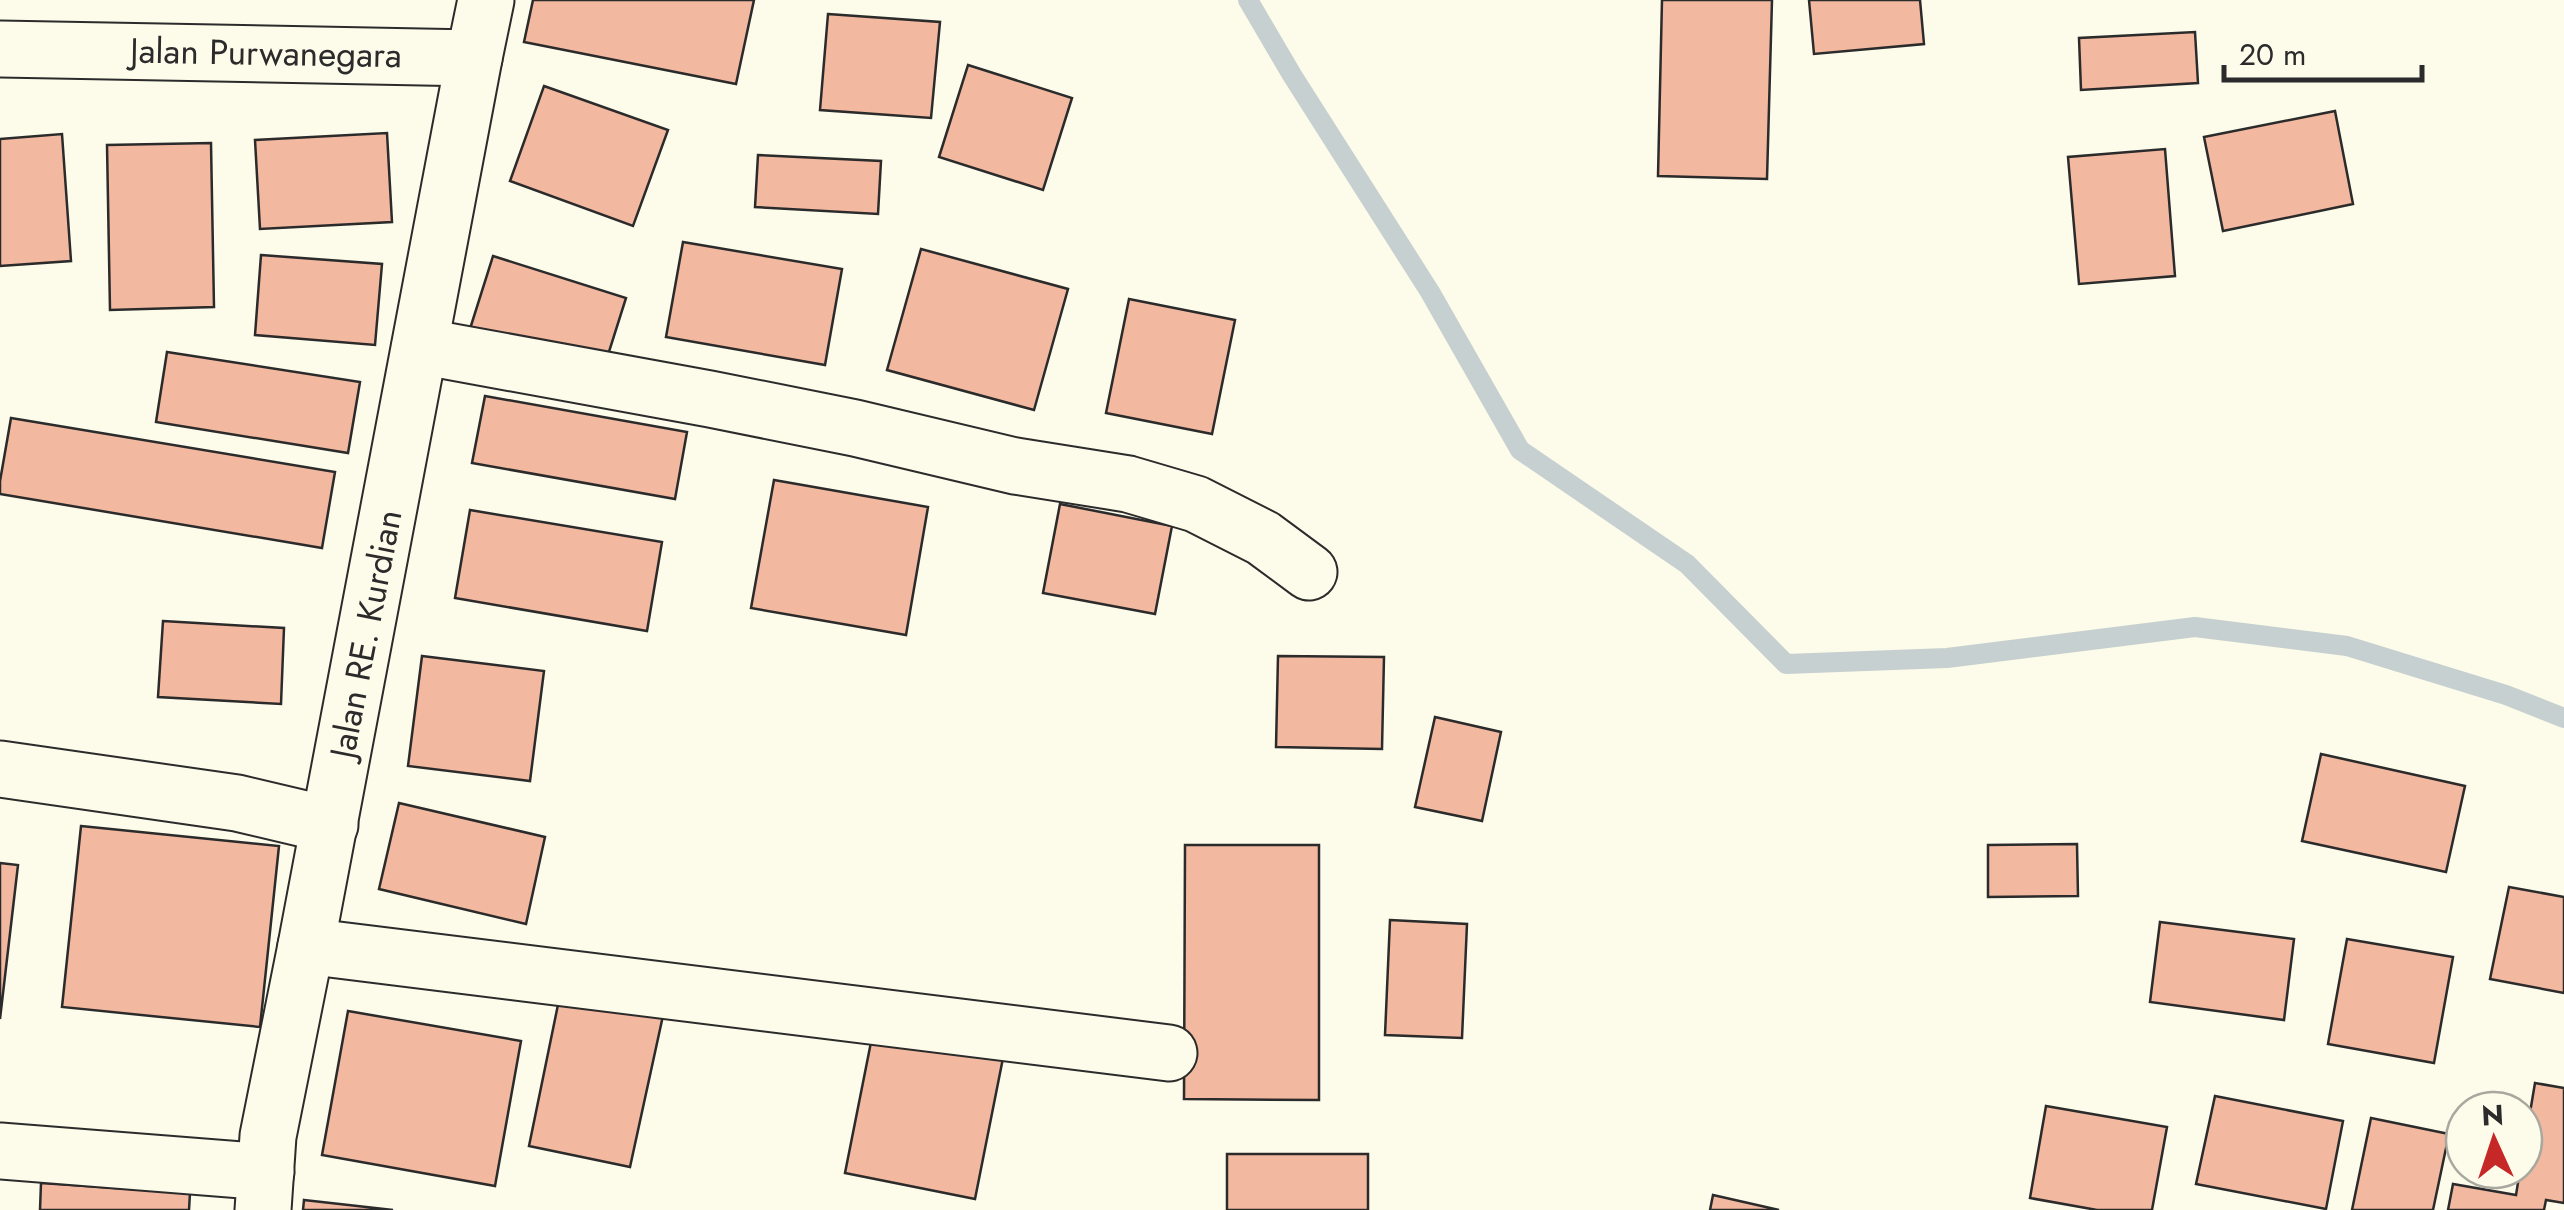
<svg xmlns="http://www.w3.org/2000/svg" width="2564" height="1210" font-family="Jost,sans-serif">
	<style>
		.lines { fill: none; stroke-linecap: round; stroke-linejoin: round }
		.stream { stroke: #c7d0d0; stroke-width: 20 }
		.building { fill: #f2b8a0; stroke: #2b2b2b; stroke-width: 2.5 }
		.minor-casing { stroke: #2b2b2b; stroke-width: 59 }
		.tertiary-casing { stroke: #2b2b2b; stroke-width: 59 }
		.minor { stroke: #fdfbea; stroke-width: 55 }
		.tertiary { stroke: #fdfbea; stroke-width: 55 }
		.labels { text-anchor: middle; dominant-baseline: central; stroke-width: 8; stroke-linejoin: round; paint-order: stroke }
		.street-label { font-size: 35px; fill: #2b2b2b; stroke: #fdfbea }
	</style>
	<rect width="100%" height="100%" fill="#fdfbea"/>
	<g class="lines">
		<path class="stream" d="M1248,0L1292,75L1430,292L1520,450L1687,564L1786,664L1947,658L2195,627L2347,646L2506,695L2564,718"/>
	</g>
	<g class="building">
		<path d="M533,0H754L736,84L524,42Z"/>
		<path d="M1662,0H1772L1767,179L1658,176Z"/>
		<path d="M1809,0H1920L1924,44L1814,54Z"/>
		<path d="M828,14L940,22L931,118L820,110Z"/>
		<path d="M2195,32L2198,83L2081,90L2079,38Z"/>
		<path d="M968,65L1072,98L1043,190L939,157Z"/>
		<path d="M544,86L668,130L633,226L510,181Z"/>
		<path d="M2335,111L2353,204L2223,231L2204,137Z"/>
		<path d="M387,133L392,222L260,229L255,140Z"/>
		<path d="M62,134L71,261L0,266V139Z"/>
		<path d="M211,143L214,307L110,310L107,145Z"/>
		<path d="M2165,149L2175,276L2079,284L2068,157Z"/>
		<path d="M758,155L881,161L878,214L755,207Z"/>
		<path d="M683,242L842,269L825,365L666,337Z"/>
		<path d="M921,249L1068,289L1034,410L887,370Z"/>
		<path d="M261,255L382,264L375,345L255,335Z"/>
		<path d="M493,256L626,298L602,374L469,332Z"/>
		<path d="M1129,299L1235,320L1212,434L1106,413Z"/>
		<path d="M167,352L360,382L348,453L156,422Z"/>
		<path d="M485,396L687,432L675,499L472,463Z"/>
		<path d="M11,418L335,472L322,548L0,494V481Z"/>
		<path d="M774,480L928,507L906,635L751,608Z"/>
		<path d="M1060,504L1172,526L1155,614L1043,593Z"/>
		<path d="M470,510L662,542L647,631L455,598Z"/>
		<path d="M163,621L284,628L281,704L158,697Z"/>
		<path d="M422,656L544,671L530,781L408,766Z"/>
		<path d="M1278,656L1384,657L1382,749L1276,747Z"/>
		<path d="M1435,717L1501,732L1482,821L1415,807Z"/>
		<path d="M2321,754L2465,786L2446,872L2302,841Z"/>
		<path d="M399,803L545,837L526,924L379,889Z"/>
		<path d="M81,826L279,846L260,1027L62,1007Z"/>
		<path d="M2077,844L2078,896L1988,897V845Z"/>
		<path d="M1185,845H1319V1100L1184,1099Z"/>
		<path d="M0,863L18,865L0,1019Z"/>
		<path d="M2509,887L2564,897V993L2490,979Z"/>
		<path d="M1390,920L1467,924L1462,1038L1385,1035Z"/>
		<path d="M2160,922L2294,939L2284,1020L2150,1002Z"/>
		<path d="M2347,939L2453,957L2434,1063L2328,1044Z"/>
		<path d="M561,990L664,1011L630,1167L529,1146Z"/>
		<path d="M348,1011L521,1041L495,1186L322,1155Z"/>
		<path d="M876,1017L1006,1043L975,1199L845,1173Z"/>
		<path d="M2535,1083L2564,1088V1203L2546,1200L2544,1210H2448L2453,1184L2516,1195L2520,1170H2524V1148Z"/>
		<path d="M2215,1096L2343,1121L2326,1209L2196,1184Z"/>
		<path d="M2046,1106L2167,1127L2152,1210H2097L2030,1198Z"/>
		<path d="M2371,1118L2449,1134L2433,1210H2352Z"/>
		<rect x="1227" y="1154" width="141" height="56"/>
		<path d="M41,1183L190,1193L189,1210H40Z"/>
		<path d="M1713,1195L1779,1210H1710Z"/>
		<path d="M304,1200L393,1210H303Z"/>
	</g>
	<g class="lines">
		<defs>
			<g id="minor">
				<path d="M420,346L710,399L855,428L1015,466L1128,484L1196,504L1263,538L1309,572"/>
				<path d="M0,769L237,803L330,825"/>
				<path d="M306,946L1169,1053"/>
				<path d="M0,1151L266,1172"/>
				<path d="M263,1210L268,1136L306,946L474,58"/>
			</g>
			<path id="tertiary" d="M0,49L474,58L486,0"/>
		</defs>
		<use href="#minor" class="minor-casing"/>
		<use href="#tertiary" class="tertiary-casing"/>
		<use href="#minor" class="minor"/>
		<use href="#tertiary" class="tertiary"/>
	</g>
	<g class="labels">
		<g class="street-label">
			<text transform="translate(266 53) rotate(1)">Jalan Purwanegara</text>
			<text transform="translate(366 634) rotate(-79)">Jalan RE. Kurdian</text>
		</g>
	</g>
	<g transform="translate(2494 1140) rotate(357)"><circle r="48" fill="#fdfbea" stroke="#a9a89e" stroke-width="2.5"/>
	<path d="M0-8L18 38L0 25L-18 38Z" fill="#c62828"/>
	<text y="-15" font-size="28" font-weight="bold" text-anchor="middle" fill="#2b2b2b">N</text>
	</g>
	<path d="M2224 65v15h198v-15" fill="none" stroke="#2b2b2b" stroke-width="5"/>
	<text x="2239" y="65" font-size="30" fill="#2b2b2b" stroke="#fdfbea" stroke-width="8" paint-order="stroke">20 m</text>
</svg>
